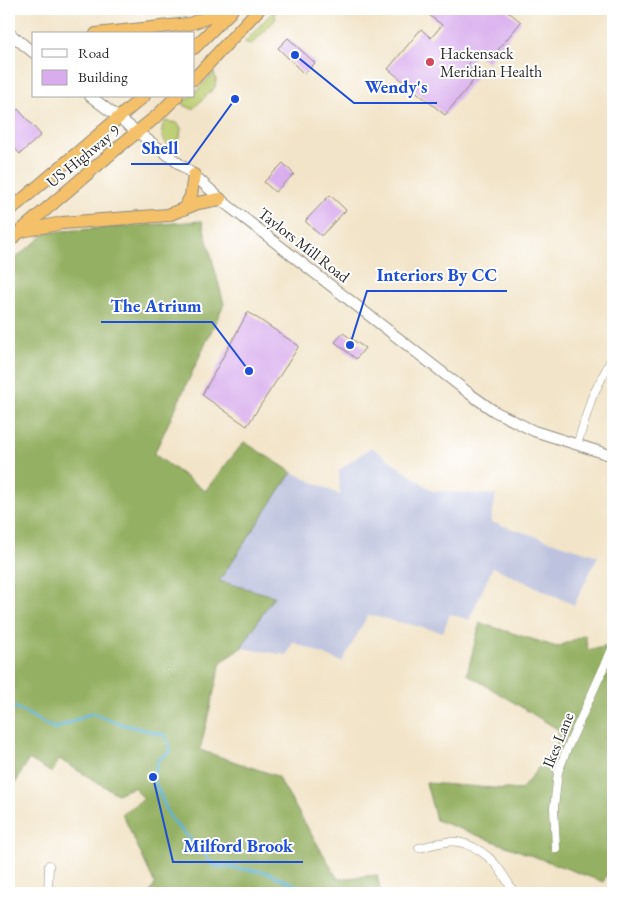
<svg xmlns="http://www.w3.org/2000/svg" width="622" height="902" font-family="'EB Garamond',serif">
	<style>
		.industrial { fill: #bdc3de }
		.green { fill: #bbcd70; stroke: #737c4e }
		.forest { fill: #94b062; stroke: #606e46 }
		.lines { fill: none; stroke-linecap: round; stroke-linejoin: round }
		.stream { stroke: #5bb3d8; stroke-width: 3 }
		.building { fill: #d8aced }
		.minor-casing { stroke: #8e887a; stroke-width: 9 }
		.tertiary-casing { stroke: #8e887a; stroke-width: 12 }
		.trunk-casing { stroke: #8e887a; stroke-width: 14 }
		.minor { stroke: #fff; stroke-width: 8 }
		.tertiary { stroke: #fff; stroke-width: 10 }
		.trunk { stroke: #f4c16a; stroke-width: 12 }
		.poi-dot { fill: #d1495b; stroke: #fff; stroke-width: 2 }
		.labels { text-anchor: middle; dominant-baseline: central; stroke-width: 4; stroke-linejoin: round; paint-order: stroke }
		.poi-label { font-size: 16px; fill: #2b2b2b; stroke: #fff; text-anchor: start }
		.street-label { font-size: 16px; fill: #2b2b2b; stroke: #fff }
		.leader { fill: none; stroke: #1d4ed8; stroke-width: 2 }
		.callout-dot { fill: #1d4ed8; stroke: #fff; stroke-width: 2 }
		.callout-label { font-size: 18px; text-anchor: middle; font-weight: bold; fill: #1d4ed8; stroke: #fff; stroke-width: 4; stroke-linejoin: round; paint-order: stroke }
	</style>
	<rect width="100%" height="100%" fill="#fff"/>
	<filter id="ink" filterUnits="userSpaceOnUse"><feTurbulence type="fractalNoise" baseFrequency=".02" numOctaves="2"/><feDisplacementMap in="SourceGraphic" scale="10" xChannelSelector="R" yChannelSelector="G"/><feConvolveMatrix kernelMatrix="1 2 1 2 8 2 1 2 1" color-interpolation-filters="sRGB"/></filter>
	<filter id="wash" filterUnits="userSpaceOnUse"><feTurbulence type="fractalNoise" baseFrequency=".0096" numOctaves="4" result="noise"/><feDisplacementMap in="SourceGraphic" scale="20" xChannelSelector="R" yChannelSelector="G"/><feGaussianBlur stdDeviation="1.12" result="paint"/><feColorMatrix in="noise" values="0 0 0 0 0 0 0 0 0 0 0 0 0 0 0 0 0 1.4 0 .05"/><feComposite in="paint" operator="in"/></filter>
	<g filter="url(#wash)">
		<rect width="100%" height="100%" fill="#f2e4c8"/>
		<path class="industrial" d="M371,447L433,491L496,495L491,522L598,556L574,605L493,567L469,620L450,614L443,632L368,615L342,662L293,642L287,655L241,648L273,596L219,581L292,472L340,495L339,470Z"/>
		<g class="green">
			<path d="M275,9L277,11L274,13L276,19L251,45L245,42Z"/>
			<path d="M214,73L216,80L215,87L194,108H190L182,104L190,96H194V93Z"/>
			<path d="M165,121L177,123L181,128L180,138L170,147C162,140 159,131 165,121Z"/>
		</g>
		<g class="forest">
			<path d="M202,221L224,304L154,454L205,491L244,442L292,472L219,581L274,596L241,648L221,662L200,750L277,776L338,879L377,875L381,893H150L155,884L122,813L144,799L134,787L117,794L59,759L52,773L29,759L12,789H9V263L48,232Z"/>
			<path d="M480,623L557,647L585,635L588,650L609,646L613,636V864L603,882L436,820L426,783L521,790L557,744L559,730L467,674Z"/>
		</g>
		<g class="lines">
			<path class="stream" d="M9,704L55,729L92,713L121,724L165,735L171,751L158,760L153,777L170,818L215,866L266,872L314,893"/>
		</g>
		<g id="blocks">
			<g class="building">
				<path d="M436,9H505L521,22L488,62L477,53L467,66L478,75L445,115L388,69L421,29L431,38L442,25L430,16Z"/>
				<path d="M288,38L315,63L304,74L278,48Z"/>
				<path d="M18,109L41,135L20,154L9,142V118Z"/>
				<path d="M283,163L294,174L275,192L264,182Z"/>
				<path d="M330,195L346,210L322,235H320L306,222V220Z"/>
				<path d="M248,312L299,346L247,426L202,395Z"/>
				<path d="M343,333L365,348L356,359L335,342Z"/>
			</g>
		</g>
	</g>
	<g filter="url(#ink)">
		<use href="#blocks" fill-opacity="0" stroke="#8e887a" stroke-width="1"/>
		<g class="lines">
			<defs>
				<g id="minor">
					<path d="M577,445L592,397L613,356"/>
					<path d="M419,848C428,846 437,843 446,842C453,841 460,842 466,844C491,853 502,871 514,893"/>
					<path d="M556,849L554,808L558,772L567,749L613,647"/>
					<path d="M48,893L49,865"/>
				</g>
				<g id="tertiary">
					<path d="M9,33L34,53"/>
					<path d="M90,96L194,175L226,204L470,394L494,411L534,431L613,456"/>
				</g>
				<g id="trunk">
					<path d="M96,34L189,24L232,9"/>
					<path d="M194,48L231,11"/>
					<path d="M194,79L259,9"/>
					<path d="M184,209L191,196L194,175"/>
					<path d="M9,211L144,96"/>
					<path d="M22,231L62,223L168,215L198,203L220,199"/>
					<path d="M9,241L121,145L157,116L177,96"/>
				</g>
			</defs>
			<use href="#minor" class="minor-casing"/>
			<use href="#tertiary" class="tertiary-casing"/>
			<use href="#trunk" class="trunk-casing"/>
			<use href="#minor" class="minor"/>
			<use href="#tertiary" class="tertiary"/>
			<use href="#trunk" class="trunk"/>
		</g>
	</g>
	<circle class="poi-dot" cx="430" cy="62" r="5"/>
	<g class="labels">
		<g class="poi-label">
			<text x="440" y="53">Hackensack<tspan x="440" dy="18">Meridian Health</tspan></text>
		</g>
		<g class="street-label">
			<text transform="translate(83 156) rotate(-39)">US Highway 9</text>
			<text transform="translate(304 245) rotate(38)">Taylors Mill Road</text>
			<text transform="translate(558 740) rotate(-68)">Ikes Lane</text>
		</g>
	</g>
	<path class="leader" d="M295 55L354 103H437M235 99L188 164H131M350 345L367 291H507M249 371L212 322H101M153 777L173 862H303"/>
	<g class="callout-dot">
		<circle cx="295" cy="55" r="5"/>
		<circle cx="235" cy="99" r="5"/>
		<circle cx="350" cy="345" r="5"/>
		<circle cx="249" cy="371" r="5"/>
		<circle cx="153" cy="777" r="5"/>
	</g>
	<g class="callout-label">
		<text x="396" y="93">Wendy's</text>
		<text x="160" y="154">Shell</text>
		<text x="437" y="281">Interiors By CC</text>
		<text x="156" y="312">The Atrium</text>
		<text x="238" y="852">Milford Brook</text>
	</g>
	<rect width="622" height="902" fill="none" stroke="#fff" stroke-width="30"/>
	<rect x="32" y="32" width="162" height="65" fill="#ffffff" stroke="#aaaaaa"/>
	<rect x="42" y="49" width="25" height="8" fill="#ffffff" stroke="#aaaaaa"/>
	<text x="78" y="58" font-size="15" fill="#2b2b2b">Road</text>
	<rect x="42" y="70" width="25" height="15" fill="#d8aced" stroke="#aaaaaa"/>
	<text x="78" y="82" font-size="15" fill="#2b2b2b">Building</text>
</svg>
